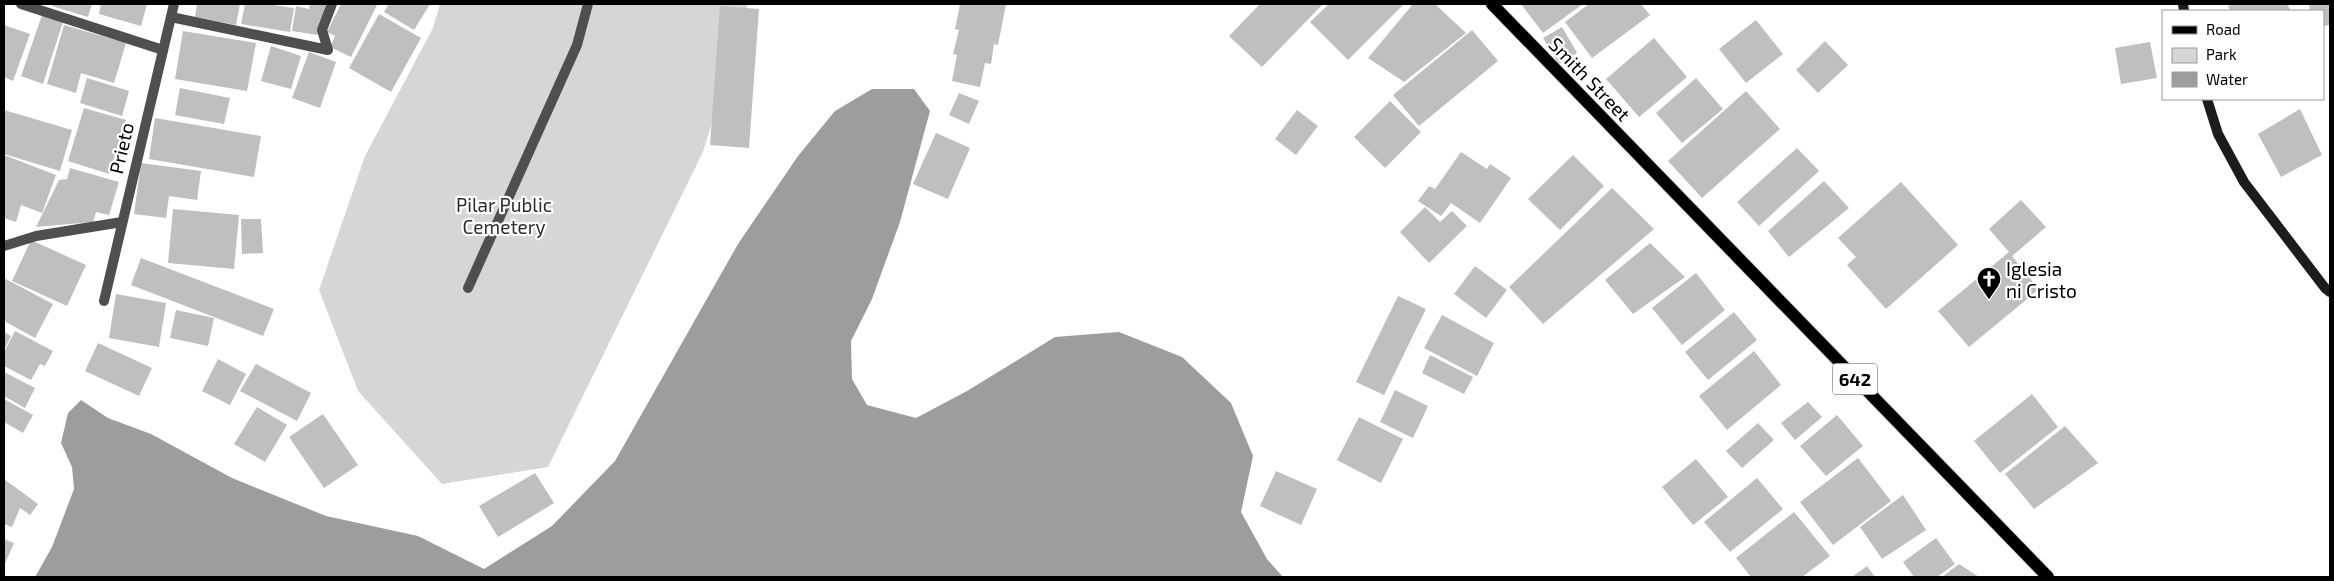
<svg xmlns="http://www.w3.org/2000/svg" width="2334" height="581" font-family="'Exo 2',sans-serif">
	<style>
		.green { fill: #d6d6d6 }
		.water { fill: #9d9d9d }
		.building { fill: #bfbfbf }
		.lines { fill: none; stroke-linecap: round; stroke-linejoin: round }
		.primary-casing { stroke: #dbdbdb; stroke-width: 14 }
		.service { stroke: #4f4f4f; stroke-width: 10 }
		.minor { stroke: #4f4f4f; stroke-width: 10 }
		.secondary { stroke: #1c1c1c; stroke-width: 10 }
		.primary { stroke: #000; stroke-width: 12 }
		.labels { text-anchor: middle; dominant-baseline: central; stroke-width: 4.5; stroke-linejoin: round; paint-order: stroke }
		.shield { fill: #fff; stroke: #4c4c4c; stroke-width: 1 }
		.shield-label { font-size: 18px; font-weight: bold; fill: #000 }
		.street-label { font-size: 19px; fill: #000; stroke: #fff }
		.park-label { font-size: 19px; fill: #2d2d2d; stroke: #fff }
		.poi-label { font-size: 19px; fill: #000; stroke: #fff; text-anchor: start }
	</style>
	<rect width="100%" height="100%" fill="#fff"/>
	<path class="green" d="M440,4H748L703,152L548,467L442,484L358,391L319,290L365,156L433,28Z"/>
	<path class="water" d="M872,89H914L930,111L900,222L872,299L851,341L852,379L867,405L916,418L967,391L1055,337L1119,332L1182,357L1231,403L1253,456L1241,512L1267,559L1283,577H35L52,547L74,489L72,467L61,443L68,413L81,400L108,418L151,434L232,478L326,516L418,536L484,569L552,526L615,461L738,244L798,156L835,111Z"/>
	<g class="building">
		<path d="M53,4H92L88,17L52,6Z"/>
		<path d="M101,4H147L141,26L99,14Z"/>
		<path d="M197,4H240L236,25L195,17Z"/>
		<path d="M245,4H266L294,8L290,32L241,24Z"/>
		<path d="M310,4H328L318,35L292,31L296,6L309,9Z"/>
		<path d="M341,4L377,5L351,57L330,47L335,36L327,32Z"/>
		<path d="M389,4H430L414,30L384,12Z"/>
		<path d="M960,4H1006L998,45L994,44L991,64L985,63L980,87L952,81L957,55L953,54L959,30L955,29Z"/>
		<path d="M1260,4H1323L1262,67L1229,36Z"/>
		<path d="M1329,4H1404L1348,60L1310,22Z"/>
		<path d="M1413,4H1435L1466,33L1404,82L1368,58Z"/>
		<path d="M1521,4H1583L1543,33Z"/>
		<path d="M1589,4H1641L1650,15L1592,58L1565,22Z"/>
		<path d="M2234,4H2287L2291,11H2230L2228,6Z"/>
		<path d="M2309,4H2330V25L2323,26V11H2310Z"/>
		<path d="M720,6L759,9L749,148L710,145Z"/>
		<path d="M379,14L421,38L391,92L349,68Z"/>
		<path d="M42,15L63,22L43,84L21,76Z"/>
		<path d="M1756,20L1783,54L1746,83L1719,49Z"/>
		<path d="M4,25L30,34L13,81L4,77Z"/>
		<path d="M64,25L126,43L114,83L81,73L76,93L47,84Z"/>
		<path d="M1562,27L1577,53L1559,64L1543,38Z"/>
		<path d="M1472,30L1498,61L1419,126L1393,95Z"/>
		<path d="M183,31L256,43L247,91L175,79Z"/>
		<path d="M1654,38L1687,77L1639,117L1606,79Z"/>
		<path d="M1825,41L1848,65L1818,93L1796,70Z"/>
		<path d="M2150,42L2157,78L2121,84L2115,48Z"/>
		<path d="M271,46L301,56L291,89L261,81Z"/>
		<path d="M309,52L336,62L320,108L292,98Z"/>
		<path d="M87,78L129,91L122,116L80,103Z"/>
		<path d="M1696,78L1723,109L1682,143L1656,113Z"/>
		<path d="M180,88L230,98L224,124L175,115Z"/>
		<path d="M1746,91L1780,129L1702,198L1668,161Z"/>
		<path d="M959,93L979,101L969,124L949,115Z"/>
		<path d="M1390,101L1421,132L1385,168L1354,137Z"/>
		<path d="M84,108L126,120L109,174L68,161Z"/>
		<path d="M2300,109L2322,155L2281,177L2258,134Z"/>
		<path d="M4,110L72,130L60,171L4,154Z"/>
		<path d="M1297,110L1318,126L1296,155L1275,139Z"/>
		<path d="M155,118L261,136L254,177L149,159Z"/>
		<path d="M936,133L970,148L948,199L913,184Z"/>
		<path d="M1797,148L1819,171L1759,226L1737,202Z"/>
		<path d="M1461,152L1487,169L1490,164L1511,178L1480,223L1451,203L1441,216L1418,201L1429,186L1435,189Z"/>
		<path d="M4,155L56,175L42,213L21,205L16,222L4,218Z"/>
		<path d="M1573,155L1604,186L1560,230L1528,199Z"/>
		<path d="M141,163L201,171L197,200L169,196L166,218L134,214Z"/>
		<path d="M70,168L119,182L109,215L96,212L93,222L36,227L59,180L67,179Z"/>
		<path d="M1824,181L1849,208L1789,257L1768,231Z"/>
		<path d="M1901,182L1958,245L1886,309L1847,265L1856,257L1838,238Z"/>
		<path d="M1612,188L1654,229L1543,324L1509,287Z"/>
		<path d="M2021,200L2046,227L2012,256L2039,289L1969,347L1938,311L2009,252L1989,229Z"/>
		<path d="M1425,207L1440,222L1452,211L1467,226L1429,263L1400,232Z"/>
		<path d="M173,209L239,215L234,269L168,263Z"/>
		<path d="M241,219H261L263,253L242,254Z"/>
		<path d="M31,240L86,265L67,306L12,281Z"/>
		<path d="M1650,243L1685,277L1633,314L1605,280Z"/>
		<path d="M141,258L274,309L263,336L131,285Z"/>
		<path d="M1475,266L1507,290L1486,318L1454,294Z"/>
		<path d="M1696,273L1725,310L1682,345L1652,308Z"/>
		<path d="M4,278L53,304L35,338L4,321Z"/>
		<path d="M116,294L166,303L159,347L109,338Z"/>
		<path d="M1398,296L1426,309L1384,395L1356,382Z"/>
		<path d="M176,310L214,318L208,346L170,338Z"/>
		<path d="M1734,312L1757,340L1708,380L1685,352Z"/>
		<path d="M1442,315L1494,343L1477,376L1424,348Z"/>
		<path d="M15,331L53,351L45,366L40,364L31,380L4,366V352Z"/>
		<path d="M4,332L11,336L4,350Z"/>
		<path d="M98,343L152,368L139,396L85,371Z"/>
		<path d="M1754,351L1781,385L1727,430L1699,396Z"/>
		<path d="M1430,355L1473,377L1464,394L1422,373Z"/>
		<path d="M218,359L246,374L230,405L202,391Z"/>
		<path d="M256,364L311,393L297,421L240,391Z"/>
		<path d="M4,372L35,388L25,408L4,396Z"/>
		<path d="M1395,390L1428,406L1413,438L1380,422Z"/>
		<path d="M2032,394L2058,427L2000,473L1974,441Z"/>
		<path d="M4,399L33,415L23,433L4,422Z"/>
		<path d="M1808,402L1822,417L1795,440L1781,423Z"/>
		<path d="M257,407L287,425L265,462L234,444Z"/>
		<path d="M323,414L358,465L324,488L289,437Z"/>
		<path d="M1837,415L1863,446L1826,476L1800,446Z"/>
		<path d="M1359,417L1403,439L1381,483L1337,460Z"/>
		<path d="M1758,423L1774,440L1742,468L1726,451Z"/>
		<path d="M2065,426L2098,463L2034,509L2005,474Z"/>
		<path d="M1858,458L1891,501L1833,545L1800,502Z"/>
		<path d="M1696,459L1728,497L1693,525L1662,487Z"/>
		<path d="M1276,471L1317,489L1301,525L1260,506Z"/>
		<path d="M535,473L554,503L498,537L479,506Z"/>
		<path d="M1757,478L1783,509L1730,552L1704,522Z"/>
		<path d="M4,479L38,504L30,515L20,508L12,527L4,524Z"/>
		<path d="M1903,495L1926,530L1882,559L1860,527Z"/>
		<path d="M1794,512L1830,556L1802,577H1751L1736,558Z"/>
		<path d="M1936,538L1955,564L1937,577H1914L1903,562Z"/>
		<path d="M4,539L14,543L4,566Z"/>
		<path d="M1959,564L1979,577H1942Z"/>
		<path d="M1867,566L1875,577H1852Z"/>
	</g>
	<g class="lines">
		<defs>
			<path id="primary" d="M1492,4L2048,577"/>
		</defs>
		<use href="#primary" class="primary-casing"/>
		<path class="service" d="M468,288L577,45L588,4"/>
		<g class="minor">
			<path d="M21,4L163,50"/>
			<path d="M171,17L328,50L322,30L332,4"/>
			<path d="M4,246L36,236L122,222"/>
			<path d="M104,301L174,4"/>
		</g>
		<g class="secondary">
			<path d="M2183,4L2184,11"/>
			<path d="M2207,99L2218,134L2244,182L2325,288L2330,292"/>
		</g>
		<use href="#primary" class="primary"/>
	</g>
	<defs>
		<symbol id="church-pin" viewBox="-11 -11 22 30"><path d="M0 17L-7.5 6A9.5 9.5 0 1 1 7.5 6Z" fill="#000" stroke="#fff"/><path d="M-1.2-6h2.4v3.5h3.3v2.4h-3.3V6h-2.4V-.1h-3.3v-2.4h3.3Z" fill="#fff"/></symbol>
	</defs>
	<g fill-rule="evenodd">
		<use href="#church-pin" x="1975" y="265" width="28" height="38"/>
	</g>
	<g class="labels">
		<rect class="shield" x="1832.5" y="363.5" width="45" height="31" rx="4"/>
		<g class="shield-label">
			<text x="1855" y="379">642</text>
		</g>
		<g class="street-label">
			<text transform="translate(1590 79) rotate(46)">Smith Street</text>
			<text transform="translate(121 148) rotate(-77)">Prieto</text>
		</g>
		<g class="park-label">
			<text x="504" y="204">Pilar Public<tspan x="504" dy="22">Cemetery</tspan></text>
		</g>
		<g class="poi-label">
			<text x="2006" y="268">Iglesia<tspan x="2006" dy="22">ni Cristo</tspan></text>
		</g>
	</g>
	<rect width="2334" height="581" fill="none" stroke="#000000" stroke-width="10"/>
	<rect x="2162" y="10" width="162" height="90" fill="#ffffff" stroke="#999999"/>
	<rect x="2172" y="26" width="25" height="8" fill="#000000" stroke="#999999"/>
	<text x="2206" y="35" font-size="15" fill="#000000">Road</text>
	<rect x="2172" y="48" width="25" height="15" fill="#d6d6d6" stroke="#999999"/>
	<text x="2206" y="60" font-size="15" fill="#000000">Park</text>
	<rect x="2172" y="72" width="25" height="15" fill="#9d9d9d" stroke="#999999"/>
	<text x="2206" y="85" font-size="15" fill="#000000">Water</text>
</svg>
